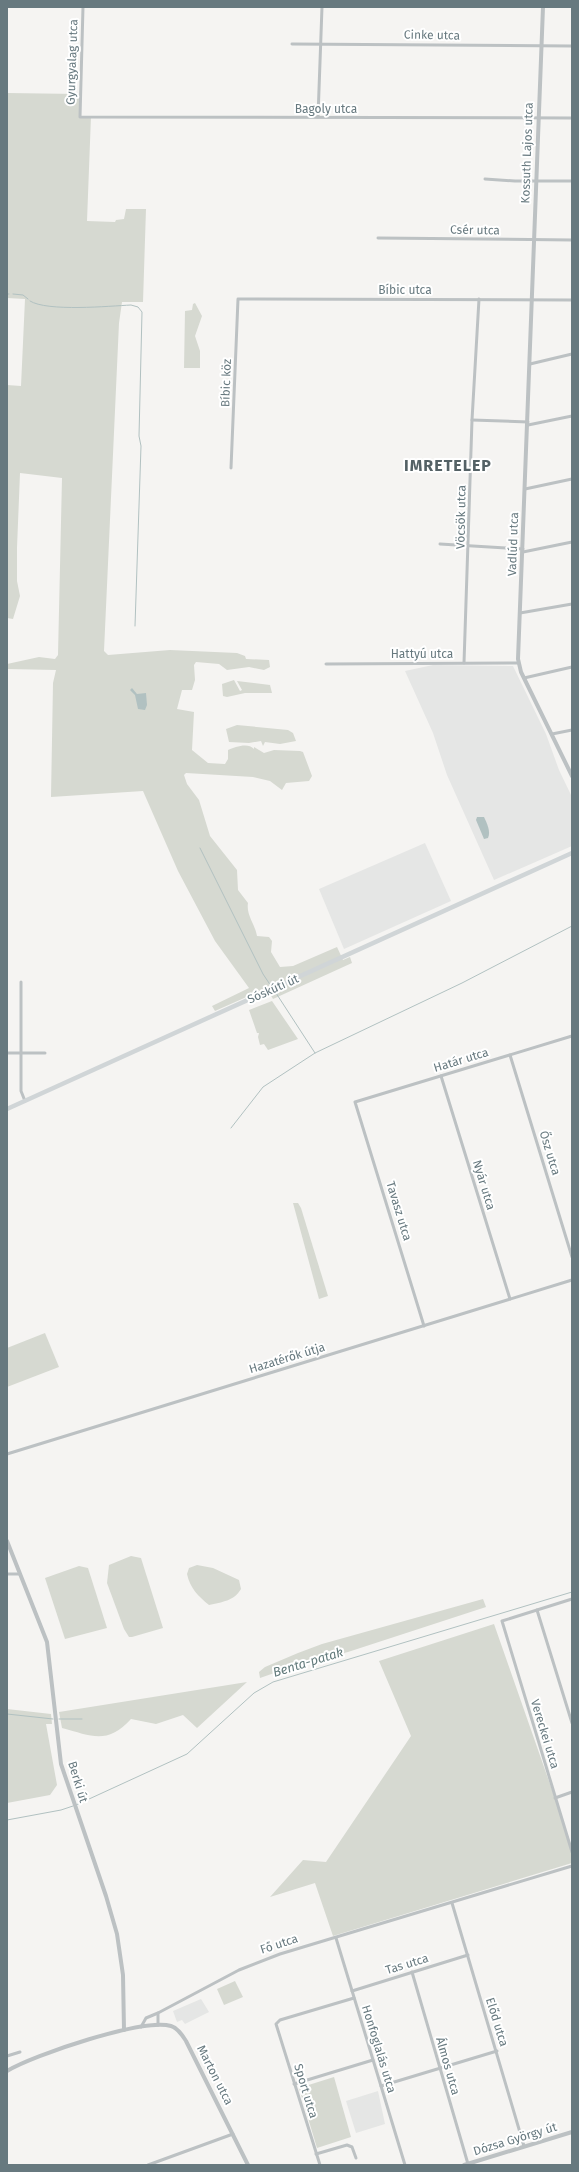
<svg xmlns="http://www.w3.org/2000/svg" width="579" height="2172" font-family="'Fira Sans',sans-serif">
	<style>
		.built { fill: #e5e6e5 }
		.green { fill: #d6d9d1 }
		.water { fill: #b1c1c1 }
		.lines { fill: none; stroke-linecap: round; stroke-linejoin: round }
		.stream { stroke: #b1c1c1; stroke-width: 1 }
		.minor { stroke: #bcc1c3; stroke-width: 3 }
		.tertiary { stroke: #bcc1c3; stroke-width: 4 }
		.secondary { stroke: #d0d5d7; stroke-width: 4.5 }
		.labels { text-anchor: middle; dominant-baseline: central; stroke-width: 4; stroke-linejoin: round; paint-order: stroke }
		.street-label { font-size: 12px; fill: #67797f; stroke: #fff }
		.water-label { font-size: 13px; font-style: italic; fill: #637b7c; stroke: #fff }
		.district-label { font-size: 16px; font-weight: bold; letter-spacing: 1px; fill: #546165; stroke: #fff }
	</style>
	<rect width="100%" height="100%" fill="#f5f4f2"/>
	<g class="built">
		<path d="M433,665L513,666L546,734L559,770L572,797V846L494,880L447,775L433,733L405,671Z"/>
		<path d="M425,843L451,901L344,949L319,889Z"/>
		<path d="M201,1999L209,2012L185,2024L182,2020L177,2022L173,2011Z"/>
		<path d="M378,2091L385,2124L356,2133L346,2101Z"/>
	</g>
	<g class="green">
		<path d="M7,93L79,94L80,116H91L87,221L115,222L116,220L124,219L126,209H146L143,302H122L119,323L104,651L108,655L170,650L237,653L245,656L246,659L269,660L270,667L264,670L249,667L227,670L219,664L196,662L194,665L195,680L192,690H182L177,709L194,712L192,750L208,763L225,764L228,759V750C235,747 248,742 254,749V747L264,753L274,750L300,751L303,752L312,776L309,781L286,783L282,790L270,781L253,777L186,773L184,775L187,784L199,800L210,836L237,870L238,890L248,903C246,915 255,924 257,936L269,937L272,941L271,952L280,967L293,966L337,947L343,960L350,957L352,963L273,999L267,988L215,1011L212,1006L249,988L215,941L178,871L143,791L51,797L53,683L56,670L7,669V664L39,657L55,659L58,655L62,478L20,473L17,548V581L20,596L13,619L7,618V385L21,386L25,299L7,298Z"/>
		<path d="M195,303L202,316L195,336L200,351V368H184L185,311L192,310L193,304Z"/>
		<path d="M234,680L240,691L242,690L237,681L270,685L272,693H245L227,697L223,696L222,684Z"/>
		<path d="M237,725L288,730L293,733L296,741L280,744L265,742L263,746L261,741L249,743L229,742L226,729Z"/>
		<path d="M272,1001L298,1039L268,1050L264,1044L260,1045L258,1037L259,1033H257L249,1010Z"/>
		<path d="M293,1203H298L301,1208L328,1296L319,1299Z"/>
		<path d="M45,1333L59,1367L7,1387V1348Z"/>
		<path d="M131,1556L141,1558L163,1628L132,1637H129L124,1629L107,1583L109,1565Z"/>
		<path d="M197,1565L213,1568L239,1580L241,1589C234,1601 222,1602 209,1605C198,1596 190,1588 187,1574L189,1568Z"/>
		<path d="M79,1566L88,1568L107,1628L65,1639L45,1578Z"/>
		<path d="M483,1599L486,1607L348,1652L303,1663L260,1678L259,1672L265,1667L298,1653L322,1644Z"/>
		<path d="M494,1624L572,1847V1863L333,1936L315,1883L270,1897L303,1860L326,1862L411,1736L379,1661Z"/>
		<path d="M247,1682L197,1728L183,1715L156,1724L131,1719C107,1745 92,1736 62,1728L59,1712Z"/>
		<path d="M7,1709L51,1714L52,1724H46L57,1785L50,1795L7,1803Z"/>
		<path d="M235,1981L243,1997L224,2005L217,1989Z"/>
		<path d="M334,2077L351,2137L317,2148L299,2088Z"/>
	</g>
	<g class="water">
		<path d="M132,688L137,694L146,693L147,705L145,710L138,709L135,695L130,690Z"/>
		<path d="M477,817H484C487,823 491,832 488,838L484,839L476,820Z"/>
	</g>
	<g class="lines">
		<g class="stream">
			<path d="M7,294H9"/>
			<path d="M13,294L23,295L28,299"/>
			<path d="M30,301C47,312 110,306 131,305L138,307L142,312L139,436L141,446L135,626"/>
			<path d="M200,848L263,974L271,986"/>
			<path d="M274,990L315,1053"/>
			<path d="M231,1128L263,1087L315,1053L462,983L572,926"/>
			<path d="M7,1714L53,1719"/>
			<path d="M59,1719H82"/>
			<path d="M76,1805L187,1754L254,1693L273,1682L572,1592"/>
			<path d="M7,1820L61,1810L73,1806"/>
		</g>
		<g class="minor">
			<path d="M83,7L80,117L572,118"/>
			<path d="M292,44L572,46"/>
			<path d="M318,117L322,7"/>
			<path d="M485,179L515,181H572"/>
			<path d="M378,238L572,240"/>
			<path d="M530,364L572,354"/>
			<path d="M472,420L528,422"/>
			<path d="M528,425L572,416"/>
			<path d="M231,468L238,299L572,300"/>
			<path d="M525,489L572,479"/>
			<path d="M440,544L523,549"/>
			<path d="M523,552L572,542"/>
			<path d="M520,613L572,604"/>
			<path d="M464,663L472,420L479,299"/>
			<path d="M326,664L518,663"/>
			<path d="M524,678L572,667"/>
			<path d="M552,734L572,730"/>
			<path d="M21,982V1091L25,1101"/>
			<path d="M7,1053H45"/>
			<path d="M510,1055L572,1257"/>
			<path d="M441,1076L510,1299"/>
			<path d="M424,1326L355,1102L572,1036"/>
			<path d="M7,1454L572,1280"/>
			<path d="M7,1574H20"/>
			<path d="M572,1599L502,1621L572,1852"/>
			<path d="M537,1610L572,1723"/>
			<path d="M555,1798L572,1792"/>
			<path d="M452,1903L524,2146"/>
			<path d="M336,1938L405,2165"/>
			<path d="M412,1972L468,2164"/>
			<path d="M352,1991L468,1955"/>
			<path d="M158,2013V2025"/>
			<path d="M141,2027L146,2018L158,2013L239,1970L280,1954L572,1866"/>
			<path d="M7,2056L20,2052"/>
			<path d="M294,2084L373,2060"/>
			<path d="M381,2086L497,2051"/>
			<path d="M316,2154L347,2145L352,2147L356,2158"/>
			<path d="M148,2165L233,2134"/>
			<path d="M320,2165L276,2024L280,2020L354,1998"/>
		</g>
		<g class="tertiary">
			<path d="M543,7L518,659L521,672L572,776"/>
			<path d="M7,1541L47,1642L61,1764L106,1896L117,1934L123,1975L124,2030"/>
			<path d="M7,2071C33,2055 143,2018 171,2026C178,2028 182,2035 186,2041L248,2165"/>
			<path d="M464,2165L572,2132"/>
		</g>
		<path class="secondary" d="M7,1109L572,853"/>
	</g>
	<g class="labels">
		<g class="street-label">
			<text transform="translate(432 35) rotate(1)">Cinke utca</text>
			<text transform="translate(72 62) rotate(-88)">Gyurgyalag utca</text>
			<text x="326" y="109">Bagoly utca</text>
			<text transform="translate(527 153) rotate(-88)">Kossuth Lajos utca</text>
			<text transform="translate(475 230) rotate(1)">Csér utca</text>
			<text x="405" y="290">Bíbic utca</text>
			<text transform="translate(226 383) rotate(-88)">Bíbic köz</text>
			<text transform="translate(461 517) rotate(-89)">Vöcsök utca</text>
			<text transform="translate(513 544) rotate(-88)">Vadlúd utca</text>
			<text x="422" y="654">Hattyú utca</text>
			<text transform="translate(273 989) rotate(-24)">Sóskúti út</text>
			<text transform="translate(461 1060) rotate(-17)">Határ utca</text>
			<text transform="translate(550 1153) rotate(73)">Ősz utca</text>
			<text transform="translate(484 1185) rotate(73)">Nyár utca</text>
			<text transform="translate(399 1211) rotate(73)">Tavasz utca</text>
			<text transform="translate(287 1358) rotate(-17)">Hazatérők útja</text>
			<text transform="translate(545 1734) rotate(73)">Vereckei utca</text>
			<text transform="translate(78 1782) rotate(73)">Berki út</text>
			<text transform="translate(279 1944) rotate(-18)">Fő utca</text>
			<text transform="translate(407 1964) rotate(-17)">Tas utca</text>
			<text transform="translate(497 2022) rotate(73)">Előd utca</text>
			<text transform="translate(379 2049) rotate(73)">Honfoglalás utca</text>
			<text transform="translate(448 2066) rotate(74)">Álmos utca</text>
			<text transform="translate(215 2075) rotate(63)">Marton utca</text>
			<text transform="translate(306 2091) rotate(73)">Sport utca</text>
			<text transform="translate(515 2139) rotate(-17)">Dózsa György út</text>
		</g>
		<g class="water-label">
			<text transform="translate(308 1662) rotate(-17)">Benta-patak</text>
		</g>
		<g class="district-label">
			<text x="448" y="465">IMRETELEP</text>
		</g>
	</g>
	<rect width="579" height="2172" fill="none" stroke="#67797f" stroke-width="16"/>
</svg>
